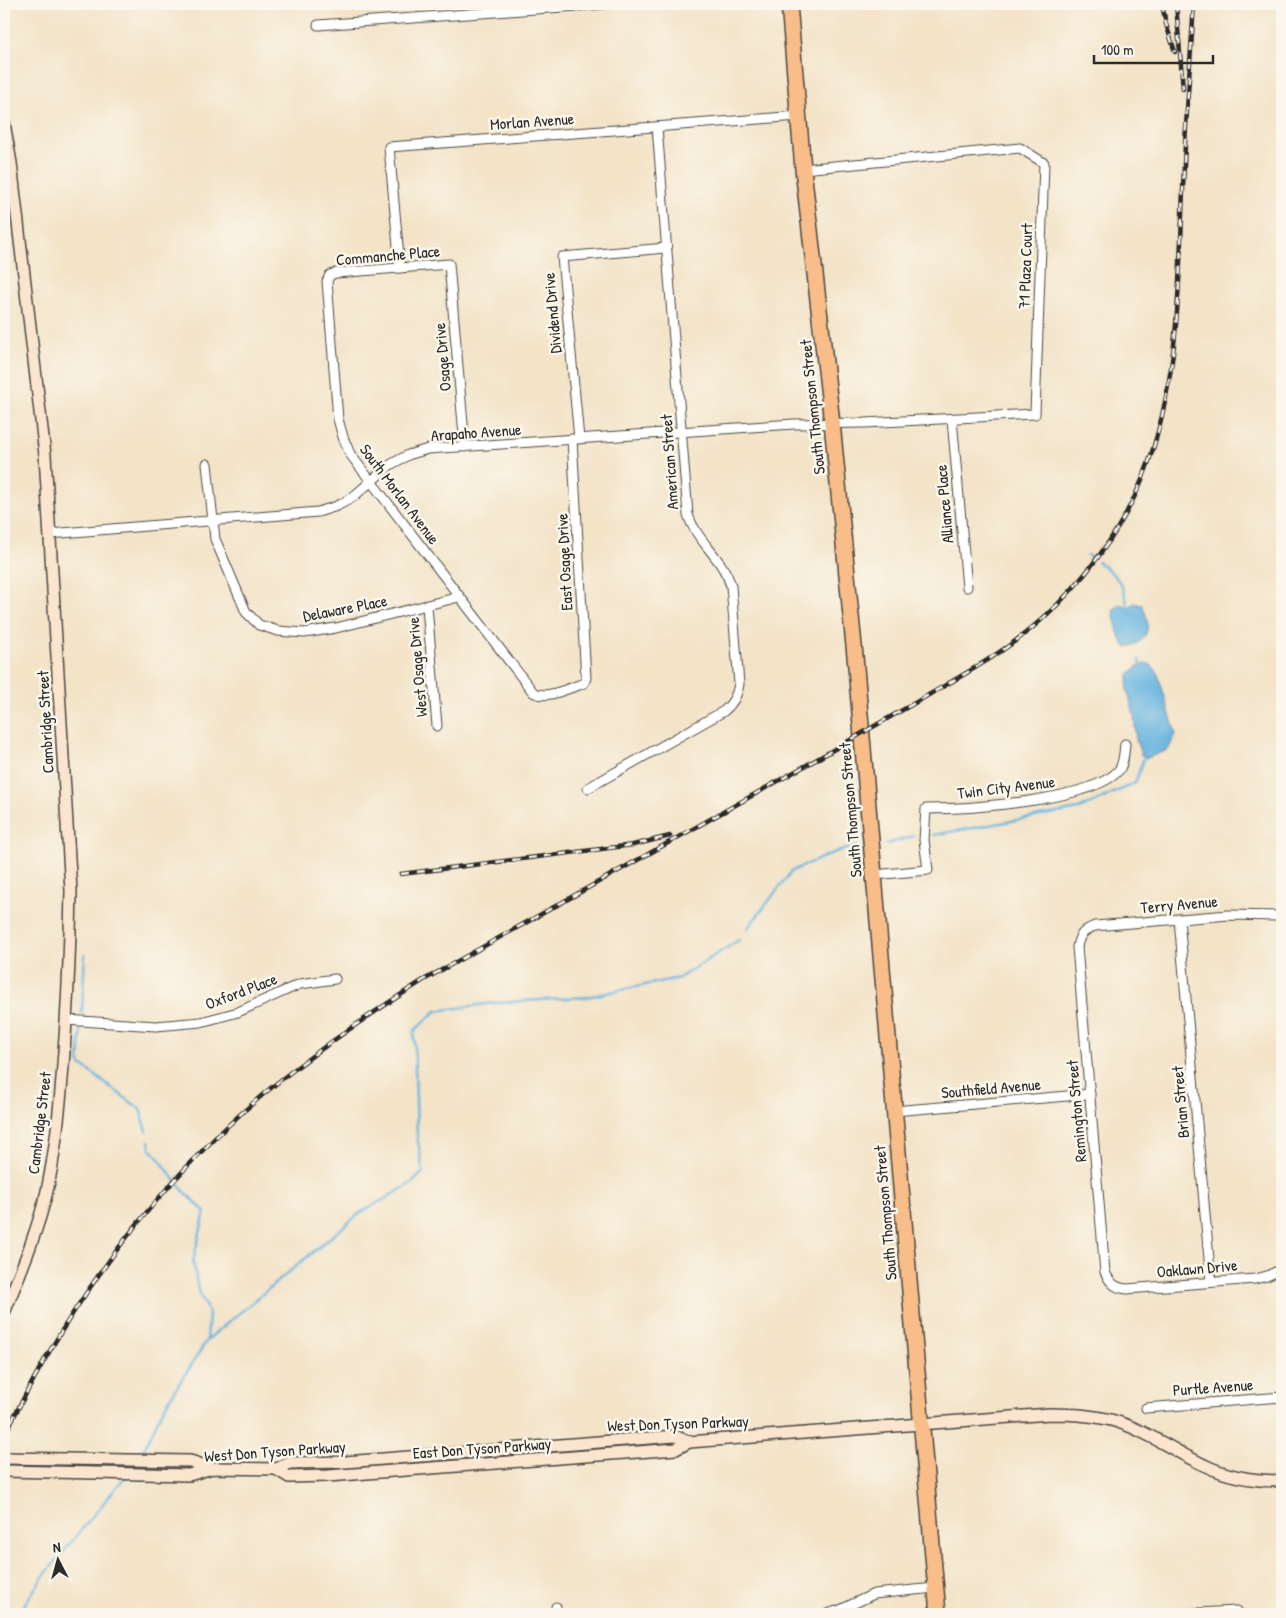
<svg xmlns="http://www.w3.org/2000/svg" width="1286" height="1618" font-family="'Patrick Hand',sans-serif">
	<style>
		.water { fill: #65b3df; stroke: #486f85 }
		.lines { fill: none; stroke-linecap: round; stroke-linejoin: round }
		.stream { stroke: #65b3df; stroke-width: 2.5 }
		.street-casing { stroke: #494742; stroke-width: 11 }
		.secondary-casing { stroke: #494742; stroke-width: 14 }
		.highway-casing { stroke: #494742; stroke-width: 18 }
		.street { stroke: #fff; stroke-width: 9 }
		.secondary { stroke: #fce5cf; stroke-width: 11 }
		.highway { stroke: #f8bd88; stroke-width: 15 }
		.rail-casing { stroke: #2b2b2b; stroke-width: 4.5 }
		.rail { stroke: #fbf7ec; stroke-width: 2.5; stroke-dasharray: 8; stroke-linecap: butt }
		.labels { text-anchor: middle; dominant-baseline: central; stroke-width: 5; stroke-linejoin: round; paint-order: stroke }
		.street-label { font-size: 16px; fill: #2b2b2b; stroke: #fbf7ec }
	</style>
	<rect width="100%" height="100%" fill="#fbf7ec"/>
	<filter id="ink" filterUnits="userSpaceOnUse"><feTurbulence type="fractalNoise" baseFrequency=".02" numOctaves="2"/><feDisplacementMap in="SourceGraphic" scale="10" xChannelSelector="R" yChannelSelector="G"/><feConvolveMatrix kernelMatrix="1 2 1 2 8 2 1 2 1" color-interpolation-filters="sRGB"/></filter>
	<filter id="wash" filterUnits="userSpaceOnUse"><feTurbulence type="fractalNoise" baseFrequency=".0096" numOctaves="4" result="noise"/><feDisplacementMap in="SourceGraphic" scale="20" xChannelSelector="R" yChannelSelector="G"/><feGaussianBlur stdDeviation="1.12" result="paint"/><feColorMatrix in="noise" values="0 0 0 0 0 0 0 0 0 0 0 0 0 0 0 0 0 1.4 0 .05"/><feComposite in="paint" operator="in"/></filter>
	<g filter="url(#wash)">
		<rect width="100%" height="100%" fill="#f3e3c7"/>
		<g class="water">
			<path d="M1134,603L1142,605C1151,623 1151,643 1126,647C1117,637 1116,623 1113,610L1119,604L1129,607Z"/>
			<path d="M1145,664H1150L1157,671L1176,734L1168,750L1147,758L1141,755L1136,740L1134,715L1127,689L1129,675L1136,667Z"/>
		</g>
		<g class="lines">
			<g class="stream">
				<path d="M1087,555L1092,558"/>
				<path d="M1098,562C1118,576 1124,584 1128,609"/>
				<path d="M1140,660L1141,668"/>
				<path d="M933,835L1079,809L1135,783L1145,755"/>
				<path d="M887,844L914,836"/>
				<path d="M747,929L792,871L833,853L857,846"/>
				<path d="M82,1013L85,954"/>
				<path d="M81,1030L79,1061L81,1065L140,1109L147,1131"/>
				<path d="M149,1141L150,1147L182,1189L205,1212L193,1261L198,1290L209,1314L207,1340"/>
				<path d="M139,1457L144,1449L162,1411L207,1340L360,1213L412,1183L423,1172L417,1135L414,1031L436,1011L493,1003L587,997L679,978L739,940"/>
				<path d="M18,1614L42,1578L124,1478"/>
			</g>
		</g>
	</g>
	<g filter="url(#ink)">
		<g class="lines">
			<defs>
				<g id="street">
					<path d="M318,25L604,4"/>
					<path d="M400,268L389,147L799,116"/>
					<path d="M952,419L967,587"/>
					<path d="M579,439L562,257L666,248"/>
					<path d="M465,447L449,264L336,273L330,275L327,281L338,419L343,437L350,454L533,692C545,700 566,689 579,685L584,683L586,678L572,439"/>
					<path d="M207,464L215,539L246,612L259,625L278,631L304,633L336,628L459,597"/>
					<path d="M50,534L318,512L337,506L353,497L390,465L408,455L428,449L794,424L865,423L1035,414L1044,163L1020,148L803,169"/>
					<path d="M427,606L437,726"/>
					<path d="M588,788L724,711C733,703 737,696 739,684L731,586C723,558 697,542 688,515L657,127"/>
					<path d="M874,875L928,870L924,840L926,809C966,809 1093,801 1119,770C1124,763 1124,753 1125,744"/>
					<path d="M1282,916L1229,915L1095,926C1084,930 1079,935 1077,947L1105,1272C1110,1283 1115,1288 1127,1289L1255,1279L1267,1276L1282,1269"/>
					<path d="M1179,919L1211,1282"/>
					<path d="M66,1020L156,1026L201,1022L238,1012L300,984L335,979"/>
					<path d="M894,1111L1090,1094"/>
					<path d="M1146,1408L1282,1397"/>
					<path d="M556,1607V1614"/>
					<path d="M827,1614L840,1610L874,1594L935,1588"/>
					<path d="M1178,1614L1237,1611L1238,1614"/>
				</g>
				<g id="secondary">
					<path d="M4,123L11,163L45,455L71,891C70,945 68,998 64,1051C61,1098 57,1145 47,1191C37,1233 20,1273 4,1313"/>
					<path d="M4,1458L190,1461L212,1468"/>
					<path d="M276,1469L289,1477L328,1476L676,1449L689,1442"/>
					<path d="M4,1471L189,1475L212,1468L276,1469L290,1463L345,1462L675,1436L689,1442L1050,1414C1071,1414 1091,1415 1111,1420C1145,1429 1173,1451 1204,1465C1228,1477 1256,1481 1282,1481"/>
				</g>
				<path id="highway" d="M789,4L803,169L832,423L855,656L938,1614"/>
			</defs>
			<use href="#street" class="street-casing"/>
			<use href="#secondary" class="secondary-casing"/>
			<use href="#highway" class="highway-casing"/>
			<use href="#street" class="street"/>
			<use href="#secondary" class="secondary"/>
			<use href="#highway" class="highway"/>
			<defs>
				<g id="rail">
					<path d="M1162,4L1166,24L1175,52"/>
					<path d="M1176,4L1183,89"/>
					<path d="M401,874L633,845L670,836"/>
					<path d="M4,1436C29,1387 55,1338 87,1292C139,1215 204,1142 277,1083C323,1046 372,1013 422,981C552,908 682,835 812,762C852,739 892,716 932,693C970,671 1008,650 1041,620C1083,583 1123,529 1144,475C1179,384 1179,286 1183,190C1185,128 1190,66 1194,4"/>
				</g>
			</defs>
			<use href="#rail" class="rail-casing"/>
			<use href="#rail" class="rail"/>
		</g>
	</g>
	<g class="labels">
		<g class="street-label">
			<text transform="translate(532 121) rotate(-4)">Morlan Avenue</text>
			<text transform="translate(388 255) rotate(-5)">Commanche Place</text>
			<text transform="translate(1025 266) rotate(-88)">71 Plaza Court</text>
			<text transform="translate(552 313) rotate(-95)">Dividend Drive</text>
			<text transform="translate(442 357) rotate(-95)">Osage Drive</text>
			<text transform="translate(812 407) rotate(-96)">South Thompson Street</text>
			<text transform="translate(476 432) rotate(-4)">Arapaho Avenue</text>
			<text transform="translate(669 462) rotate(-94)">American Street</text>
			<text transform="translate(400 494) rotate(53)">South Morlan Avenue</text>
			<text transform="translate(944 504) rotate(-95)">Alliance Place</text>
			<text transform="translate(564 562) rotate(-93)">East Osage Drive</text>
			<text transform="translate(345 608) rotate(-11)">Delaware Place</text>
			<text transform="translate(417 667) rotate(-95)">West Osage Drive</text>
			<text transform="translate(45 722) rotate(-93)">Cambridge Street</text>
			<text transform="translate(1006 787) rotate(-7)">Twin City Avenue</text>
			<text transform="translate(850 810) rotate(-95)">South Thompson Street</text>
			<text transform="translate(1179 904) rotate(-5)">Terry Avenue</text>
			<text transform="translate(241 991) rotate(-21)">Oxford Place</text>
			<text transform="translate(991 1088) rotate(-5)">Southfield Avenue</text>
			<text transform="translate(1180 1102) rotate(-95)">Brian Street</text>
			<text transform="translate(1076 1111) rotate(-95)">Remington Street</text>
			<text transform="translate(39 1123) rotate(-83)">Cambridge Street</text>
			<text transform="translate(885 1213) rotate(-95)">South Thompson Street</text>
			<text transform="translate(1197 1268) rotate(-5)">Oaklawn Drive</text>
			<text transform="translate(1213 1387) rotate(-4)">Purtle Avenue</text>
			<text transform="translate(678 1423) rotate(-2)">West Don Tyson Parkway</text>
			<text transform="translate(482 1448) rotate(-4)">East Don Tyson Parkway</text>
			<text transform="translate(275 1451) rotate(-4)">West Don Tyson Parkway</text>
		</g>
	</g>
	<rect width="1286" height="1618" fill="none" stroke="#fbf7ec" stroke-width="20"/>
	<g transform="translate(58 1560) rotate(354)" stroke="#fbf7ec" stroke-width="4" paint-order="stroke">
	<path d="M0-4L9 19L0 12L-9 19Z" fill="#2b2b2b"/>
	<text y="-8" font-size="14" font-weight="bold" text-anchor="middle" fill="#2b2b2b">N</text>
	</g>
	<path d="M1094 55v8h119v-8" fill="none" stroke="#2b2b2b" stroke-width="2.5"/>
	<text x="1101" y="55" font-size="15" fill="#2b2b2b" stroke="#fbf7ec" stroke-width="4" paint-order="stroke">100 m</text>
</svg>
